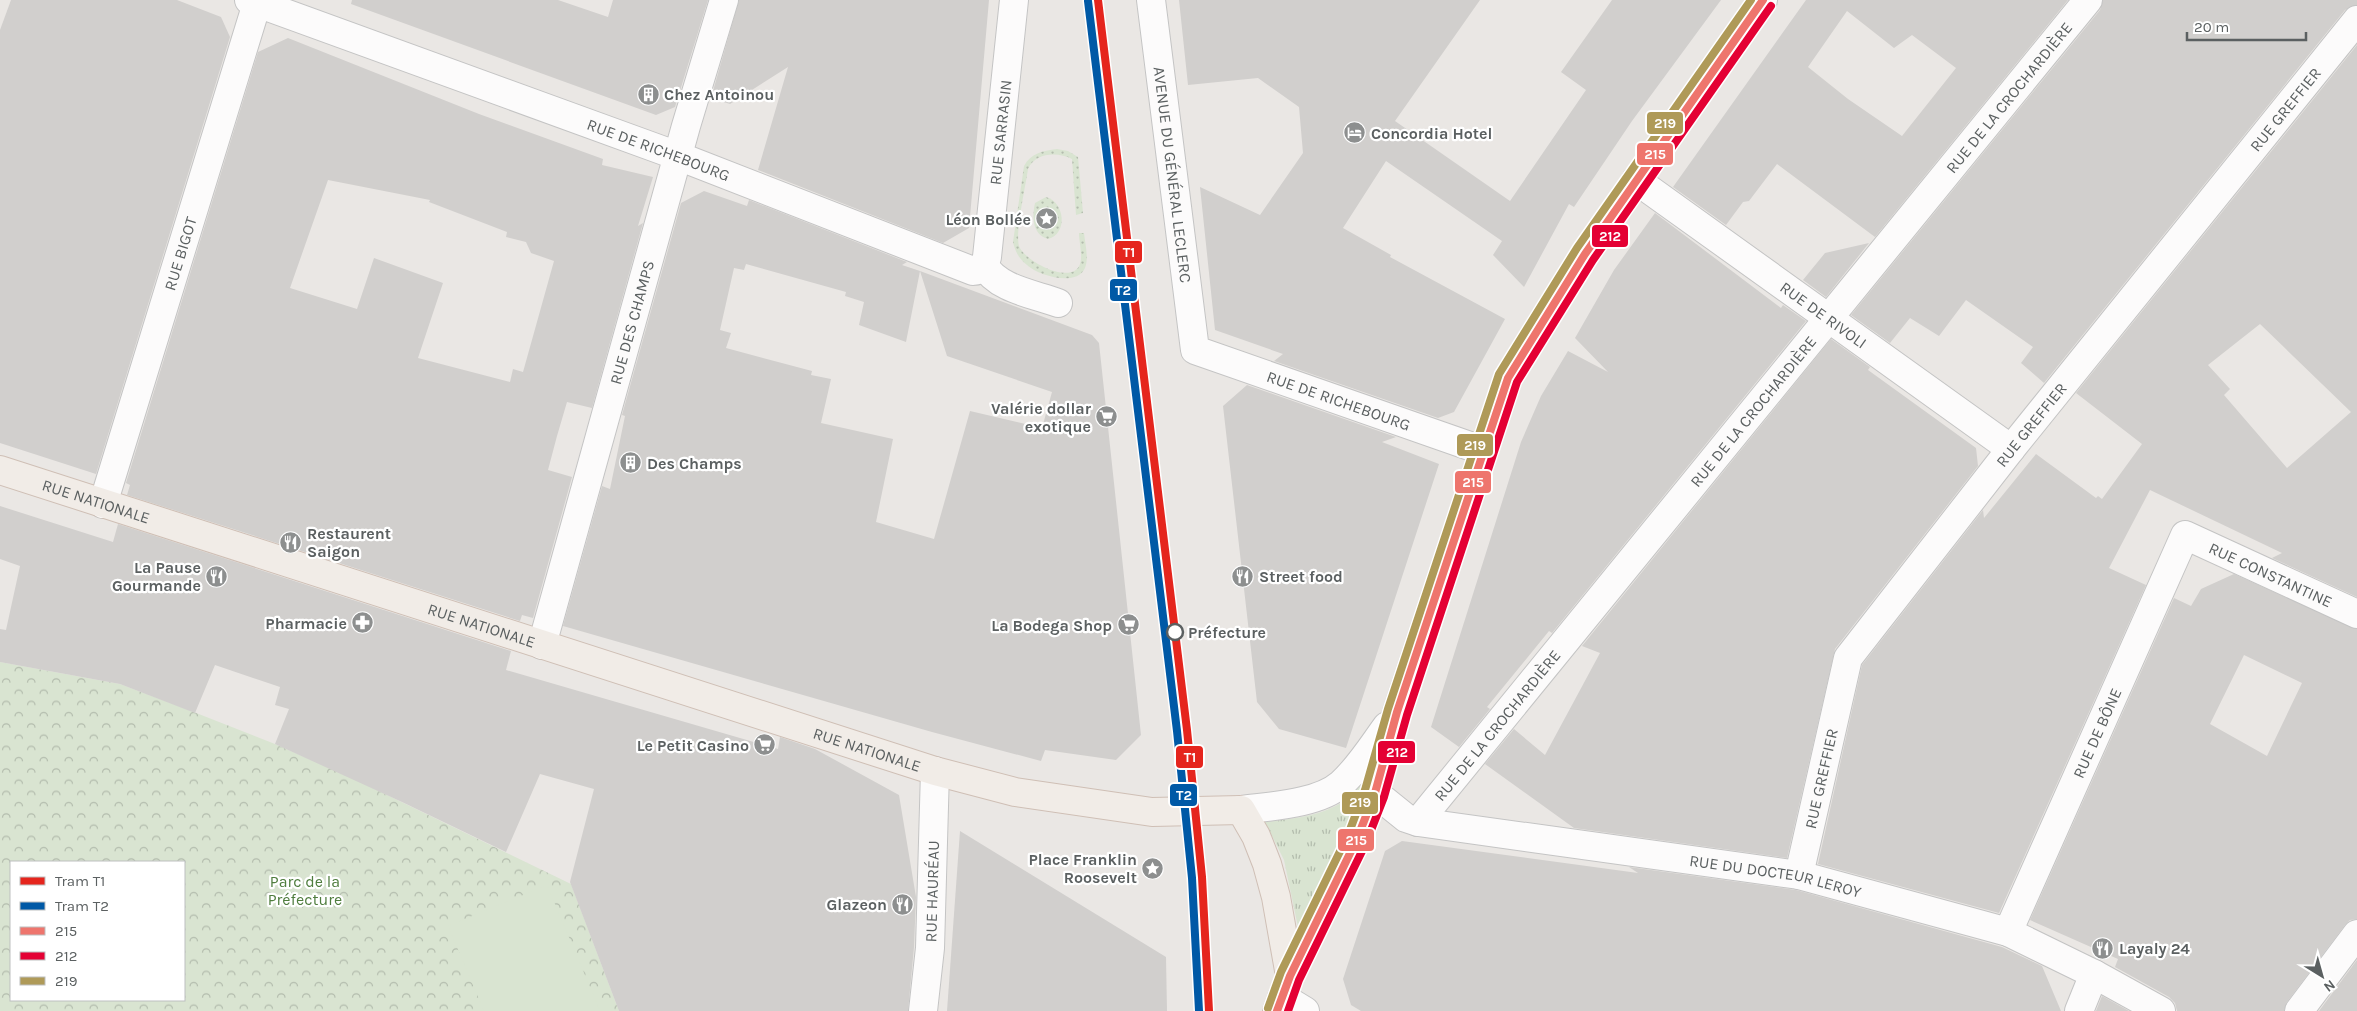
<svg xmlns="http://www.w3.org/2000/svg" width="2357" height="1011" font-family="Karla,sans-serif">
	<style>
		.grass { fill: url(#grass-tufts) }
		.park { fill: url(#park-crowns); fill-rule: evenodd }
		.garden { fill: url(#garden-dots) }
		.pitch { fill: #d9e4d1 }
		.building { fill: #d1cfcd; fill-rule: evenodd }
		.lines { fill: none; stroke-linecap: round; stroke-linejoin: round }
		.minor-casing { stroke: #c4c4c4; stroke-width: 30 }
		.major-casing { stroke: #cfbfb5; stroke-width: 30 }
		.minor { stroke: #fcfbfb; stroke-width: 28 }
		.major { stroke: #f1ece7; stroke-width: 28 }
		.bus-1-casing { stroke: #fff; stroke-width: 11 }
		.bus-2-casing { stroke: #fff; stroke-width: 11 }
		.bus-3-casing { stroke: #fff; stroke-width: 11 }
		.bus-1 { stroke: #ee756d; stroke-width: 8 }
		.bus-2 { stroke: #e40134; stroke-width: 8 }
		.bus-3 { stroke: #af9a58; stroke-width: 8 }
		.tram-1-casing { stroke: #fff; stroke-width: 11 }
		.tram-2-casing { stroke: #fff; stroke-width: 11 }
		.tram-1 { stroke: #e5251d; stroke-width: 8 }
		.tram-2 { stroke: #0059a6; stroke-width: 8 }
		.stop-dot { fill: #fff; stroke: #5b6061; stroke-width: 2.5 }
		.labels { text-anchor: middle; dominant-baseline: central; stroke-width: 4.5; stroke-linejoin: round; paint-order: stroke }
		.poi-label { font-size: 16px; font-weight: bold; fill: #5b6061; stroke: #fff; text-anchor: end }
		.street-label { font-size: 16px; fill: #5b6061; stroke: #fff }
		.stop-label { font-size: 16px; font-weight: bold; fill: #5b6061; stroke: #fff; text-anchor: start }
		.park-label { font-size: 16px; fill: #4f7d3e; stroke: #fff }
		.line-badge { stroke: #fff; stroke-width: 2 }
		.badge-label { font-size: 14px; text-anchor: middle; font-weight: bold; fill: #fff }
	</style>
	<defs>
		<pattern id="grass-tufts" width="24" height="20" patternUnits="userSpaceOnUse" patternTransform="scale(1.25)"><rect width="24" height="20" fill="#d9e4d1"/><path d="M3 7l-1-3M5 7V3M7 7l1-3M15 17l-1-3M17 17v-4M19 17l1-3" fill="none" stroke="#b3bcad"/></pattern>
		<pattern id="park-crowns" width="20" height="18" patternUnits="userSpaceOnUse" patternTransform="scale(1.25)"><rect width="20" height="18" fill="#d9e4d1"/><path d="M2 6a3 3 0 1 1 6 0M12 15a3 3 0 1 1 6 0" fill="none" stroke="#b3bcad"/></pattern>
		<pattern id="garden-dots" width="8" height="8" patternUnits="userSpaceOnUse" patternTransform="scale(1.25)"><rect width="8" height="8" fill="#d9e4d1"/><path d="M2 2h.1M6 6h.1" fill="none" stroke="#b3bcad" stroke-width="1.8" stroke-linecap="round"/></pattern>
	</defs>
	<rect width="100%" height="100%" fill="#eae7e4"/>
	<path class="grass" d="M1369,776L1345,833L1298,927L1284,860L1265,822C1291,819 1322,816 1344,801C1353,794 1361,784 1369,776Z"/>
	<path class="park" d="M0,662L120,684L181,707L275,744L352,778L571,884L619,1011H0ZM11,862H184V1000H11Z"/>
	<g class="garden">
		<path d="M1057,149L1068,151L1078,157L1083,213L1076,215L1072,159C1058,152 1036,152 1028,169C1026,184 1015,233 1019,246C1025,262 1073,286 1080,264C1083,256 1079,242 1079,233H1084C1085,243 1089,258 1085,268C1077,287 1039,276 1027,265C1019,259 1015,251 1013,242L1024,166C1031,153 1042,151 1057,149Z"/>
		<path d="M1046,197C1065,202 1068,234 1048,239C1032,235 1032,216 1035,203Z"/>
	</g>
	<path class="pitch" d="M547,885L600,1011H484L448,926Z"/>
	<g class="building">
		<path d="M11,0H177L221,17L230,37L96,474L0,443V30Z"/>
		<path d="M352,0H558L608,17L613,0H708L675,107L656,115L351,4Z"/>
		<path d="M739,0H989L969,228L943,243L758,170L788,67L730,104L711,98Z"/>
		<path d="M1179,0H1480L1395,121L1510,201L1586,90L1561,72L1612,0H1721L1632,121L1574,207L1569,204L1524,287L1493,255L1502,241L1386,161L1343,228L1391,255L1390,257L1505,319L1454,412L1438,418L1274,361L1283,354L1215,330L1200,187L1260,215L1303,153L1299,107L1258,78L1188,85Z"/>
		<path d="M1806,0H2068L1875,237L1777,164L1749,201L1743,202L1726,225L1673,187ZM1847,11L1894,48L1912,35L1956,68L1902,136L1848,99L1808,67Z"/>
		<path d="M2103,0H2357V5L2345,10L2044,383L2021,363L2033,347L1966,300L1939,336L1910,318L1890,343L1851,315L2100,10Z"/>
		<path d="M288,38L479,114L603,159L602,165L653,177L638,226L643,223L592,408L567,402L557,436L548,470L572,477L533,618L522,615L520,621L127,495L130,485L126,483L258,52ZM328,180L430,200L429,202L507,232L506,237L526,242L531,253L554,261L523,372L513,369L510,382L418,358L443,283L374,258L357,309L290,288Z"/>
		<path d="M2357,45V597L2272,558L2282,553L2150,490L2109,568L2146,585L1999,913L1818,864L1862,665L1983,510L1984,518L2036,454L2096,498L2098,496L2102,499L2142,444L2076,393ZM2260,324L2351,412L2287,468L2224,395L2230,389L2208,365Z"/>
		<path d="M704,191L747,206L749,200L907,262L902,265L920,271L906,342L859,325L864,302L845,296L846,292L746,264L744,270L734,268L720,330L731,333L726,348L812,371L811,375L831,379L821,423L893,439L876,522L934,539L970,411L1042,428L1052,392L947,356L920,271L1092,335L1099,343L1141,735L1116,760L1045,750L1041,761L932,732L563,626L602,486L610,489L625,416L622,415L681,203Z"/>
		<path d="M1655,213L1781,308L1783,305L1806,321L1552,633L1549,631L1487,707L1490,709L1459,747L1431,727L1521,442L1541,396L1568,351L1608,372L1575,338L1614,270Z"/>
		<path d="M1869,243L1826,297L1803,280L1825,253Z"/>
		<path d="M1831,339L1870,367L1868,370L1976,448L1978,466L1835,649L1787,858L1574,828L1485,764L1514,729L1545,755L1600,653L1582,646Z"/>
		<path d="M1247,385L1396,437L1382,442L1439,464L1346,748L1279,729L1257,702L1223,406Z"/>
		<path d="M0,506L113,542L118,524L511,651L506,670L778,749L780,737L815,749L899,795L916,897L914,947L908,1011H619L570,882L594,789L540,774L506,852L402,802L275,744L289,709L275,705L280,687L215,665L195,713L120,684L0,662V629L6,630L20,566L0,559Z"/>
		<path d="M2234,574L2357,629V919L2350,920L2345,925L2287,1002L2284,1011H2177L2175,1003L2169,997L2115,967L2118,959L2030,920L2174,598L2191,606L2201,589ZM2244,655L2302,683L2267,756L2210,724Z"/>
		<path d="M960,831L1166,957L1167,1011H947Z"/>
		<path d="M1402,841L1638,873L1629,867L1796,890L2002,947L2042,966L2061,1011H1361L1351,1005L1343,979L1385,851Z"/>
		<path d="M2357,960V1011H2319Z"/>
		<path d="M2102,996L2129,1011H2096Z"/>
	</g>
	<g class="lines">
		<defs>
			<g id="minor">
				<path id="s1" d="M249,0L678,156L973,271C981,271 985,265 987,257L1014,0"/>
				<path id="s2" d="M1151,0L1195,350L1484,451"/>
				<path id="s3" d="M1636,180L2011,449"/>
				<path d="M984,265C997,289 1034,294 1058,303"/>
				<path id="s4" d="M103,504L258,0"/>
				<path id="s5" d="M542,645L686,126L724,0"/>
				<path id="s6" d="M1375,793L1406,818L1418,822L1799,875L2008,932L2094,974L2161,1011"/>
				<path d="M1241,810C1271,806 1318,804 1341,784C1359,768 1373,745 1387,726"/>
				<path id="s7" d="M1418,822L2088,0"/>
				<path id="s8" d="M1799,875L1848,658L2011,449L2357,20"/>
				<path id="s9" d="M2008,932L2185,535L2357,614"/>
				<path d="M1290,976L1357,839L1375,793L1397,712L1508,378L1585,254L1763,0"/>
				<path d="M1282,997L1305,1011"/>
				<path id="s10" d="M923,1011L930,948L935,771"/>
				<path d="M2079,1011L2094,974"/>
				<path d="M2299,1011L2357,934"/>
			</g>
			<g id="major">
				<path id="s11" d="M0,470L935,771L1015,792L1152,812L1241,810L1256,836L1267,864L1276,897L1290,976L1277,1011"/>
			</g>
		</defs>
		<use href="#minor" class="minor-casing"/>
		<use href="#major" class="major-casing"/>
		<use href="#minor" class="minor"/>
		<use href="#major" class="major"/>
		<defs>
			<path id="bus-1" d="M1277,1011L1290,976L1357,839L1375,793L1397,712L1508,378L1585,254L1763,0"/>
			<path id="bus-2" d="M1288,1011L1299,980L1366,843L1384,797L1407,715L1517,382L1593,260L1771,6"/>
			<path id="bus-3" d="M1268,1008L1281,972L1348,835L1365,790L1388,709L1499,374L1577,248L1751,0"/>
		</defs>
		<use href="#bus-1" class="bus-1-casing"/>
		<use href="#bus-2" class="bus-2-casing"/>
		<use href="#bus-3" class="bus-3-casing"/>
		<use href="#bus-1" class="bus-1"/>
		<use href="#bus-2" class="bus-2"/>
		<use href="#bus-3" class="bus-3"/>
		<defs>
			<path id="tram-1" d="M1098,0L1187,730L1202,877L1209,1011"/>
			<path id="tram-2" d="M1088,1L1177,731L1192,878L1199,1011"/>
		</defs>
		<use href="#tram-1" class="tram-1-casing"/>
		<use href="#tram-2" class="tram-2-casing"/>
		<use href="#tram-1" class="tram-1"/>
		<use href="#tram-2" class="tram-2"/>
	</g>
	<defs>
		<symbol id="building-disc" viewBox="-11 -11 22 22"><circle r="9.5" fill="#8d8f8f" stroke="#fff"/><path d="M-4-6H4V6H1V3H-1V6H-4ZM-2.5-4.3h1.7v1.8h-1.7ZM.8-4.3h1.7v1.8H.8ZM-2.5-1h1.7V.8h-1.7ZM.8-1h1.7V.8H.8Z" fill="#fff"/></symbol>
		<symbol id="hotel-disc" viewBox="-11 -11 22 22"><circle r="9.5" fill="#8d8f8f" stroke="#fff"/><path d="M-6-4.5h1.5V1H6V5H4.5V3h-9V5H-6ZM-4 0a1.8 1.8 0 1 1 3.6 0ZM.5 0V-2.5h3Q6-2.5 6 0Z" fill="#fff"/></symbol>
		<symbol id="sight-disc" viewBox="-11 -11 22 22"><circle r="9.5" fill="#8d8f8f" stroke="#fff"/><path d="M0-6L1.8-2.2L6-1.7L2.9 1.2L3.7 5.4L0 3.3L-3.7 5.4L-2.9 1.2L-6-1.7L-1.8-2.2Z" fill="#fff"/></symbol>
		<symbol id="supermarket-disc" viewBox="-11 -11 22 22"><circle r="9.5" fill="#8d8f8f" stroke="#fff"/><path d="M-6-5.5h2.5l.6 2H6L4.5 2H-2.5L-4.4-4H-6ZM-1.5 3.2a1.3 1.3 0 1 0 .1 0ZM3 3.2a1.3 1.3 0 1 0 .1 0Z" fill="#fff"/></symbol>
		<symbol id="restaurant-disc" viewBox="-11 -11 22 22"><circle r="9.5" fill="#8d8f8f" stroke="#fff"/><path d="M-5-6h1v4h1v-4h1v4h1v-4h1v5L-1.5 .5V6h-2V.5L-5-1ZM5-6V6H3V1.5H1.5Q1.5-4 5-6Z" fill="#fff"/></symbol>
		<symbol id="pharmacy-disc" viewBox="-11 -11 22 22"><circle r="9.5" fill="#8d8f8f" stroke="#fff"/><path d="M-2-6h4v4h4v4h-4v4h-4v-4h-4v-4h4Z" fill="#fff"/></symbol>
	</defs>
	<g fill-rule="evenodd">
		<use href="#building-disc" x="636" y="82" width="25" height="25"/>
		<use href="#hotel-disc" x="1342" y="120" width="25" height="25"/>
		<use href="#sight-disc" x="1034" y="206" width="25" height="25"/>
		<use href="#supermarket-disc" x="1094" y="404" width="25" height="25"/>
		<use href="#building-disc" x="618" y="450" width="25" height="25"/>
		<use href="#restaurant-disc" x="278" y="530" width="25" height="25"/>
		<use href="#restaurant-disc" x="204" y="564" width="25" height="25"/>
		<use href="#restaurant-disc" x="1230" y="564" width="25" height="25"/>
		<use href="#pharmacy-disc" x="350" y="610" width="25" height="25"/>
		<use href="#supermarket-disc" x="1116" y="612" width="25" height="25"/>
		<use href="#supermarket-disc" x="752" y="732" width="25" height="25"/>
		<use href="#sight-disc" x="1140" y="856" width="25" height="25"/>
		<use href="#restaurant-disc" x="890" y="892" width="25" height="25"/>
		<use href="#restaurant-disc" x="2090" y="936" width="25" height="25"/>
	</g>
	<circle class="stop-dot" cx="1175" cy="632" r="8"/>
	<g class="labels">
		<g class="poi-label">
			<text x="664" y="94" text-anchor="start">Chez Antoinou</text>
			<text x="1371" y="133" text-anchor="start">Concordia Hotel</text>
			<text x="1031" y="219">Léon Bollée</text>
			<text x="1091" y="408">Valérie dollar<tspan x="1091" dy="18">exotique</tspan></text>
			<text x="647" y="463" text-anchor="start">Des Champs</text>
			<text x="307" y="533" text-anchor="start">Restaurent<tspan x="307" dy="18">Saigon</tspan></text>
			<text x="201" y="567">La Pause<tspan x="201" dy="18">Gourmande</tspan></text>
			<text x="1259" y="576" text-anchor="start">Street food</text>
			<text x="347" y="623">Pharmacie</text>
			<text x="1112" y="625">La Bodega Shop</text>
			<text x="749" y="745">Le Petit Casino</text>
			<text x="1137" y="859">Place Franklin<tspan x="1137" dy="18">Roosevelt</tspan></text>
			<text x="887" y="904">Glazeon</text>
			<text x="2119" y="948" text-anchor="start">Layaly 24</text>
		</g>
		<g class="street-label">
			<text stroke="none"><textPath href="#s7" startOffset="935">RUE DE LA CROCHARDIÈRE</textPath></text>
			<text stroke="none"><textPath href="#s8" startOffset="924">RUE GREFFIER</textPath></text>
			<text stroke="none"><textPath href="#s1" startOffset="920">RUE SARRASIN</textPath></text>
			<text stroke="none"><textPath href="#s1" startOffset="436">RUE DE RICHEBOURG</textPath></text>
			<text stroke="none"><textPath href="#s2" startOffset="176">AVENUE DU GÉNÉRAL LECLERC</textPath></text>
			<text stroke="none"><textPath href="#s4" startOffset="262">RUE BIGOT</textPath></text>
			<text stroke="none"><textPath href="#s3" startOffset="231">RUE DE RIVOLI</textPath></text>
			<text stroke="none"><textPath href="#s5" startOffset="335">RUE DES CHAMPS</textPath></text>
			<text stroke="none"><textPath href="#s2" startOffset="505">RUE DE RICHEBOURG</textPath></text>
			<text stroke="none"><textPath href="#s7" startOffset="530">RUE DE LA CROCHARDIÈRE</textPath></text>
			<text stroke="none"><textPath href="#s8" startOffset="519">RUE GREFFIER</textPath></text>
			<text stroke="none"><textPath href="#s11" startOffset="101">RUE NATIONALE</textPath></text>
			<text stroke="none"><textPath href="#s9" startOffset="529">RUE CONSTANTINE</textPath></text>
			<text stroke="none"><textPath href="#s11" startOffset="506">RUE NATIONALE</textPath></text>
			<text stroke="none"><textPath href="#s7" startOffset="125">RUE DE LA CROCHARDIÈRE</textPath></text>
			<text stroke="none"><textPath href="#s9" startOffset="218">RUE DE BÔNE</textPath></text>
			<text stroke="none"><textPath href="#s11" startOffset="911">RUE NATIONALE</textPath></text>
			<text stroke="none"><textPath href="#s8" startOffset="99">RUE GREFFIER</textPath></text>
			<text stroke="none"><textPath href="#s6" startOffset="414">RUE DU DOCTEUR LEROY</textPath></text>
			<text stroke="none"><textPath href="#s10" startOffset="120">RUE HAURÉAU</textPath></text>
		</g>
		<g class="stop-label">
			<text x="1188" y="632">Préfecture</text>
		</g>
		<g class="park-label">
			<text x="305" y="881">Parc de la<tspan x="305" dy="18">Préfecture</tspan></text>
		</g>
	</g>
	<g class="line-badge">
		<rect x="1646" y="111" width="38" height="24" rx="5" fill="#af9a58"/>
		<rect x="1636" y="142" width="38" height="24" rx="5" fill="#ee756d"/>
		<rect x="1591" y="224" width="38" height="24" rx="5" fill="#e40134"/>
		<rect x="1114" y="240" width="29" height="24" rx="5" fill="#e5251d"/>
		<rect x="1109" y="278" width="29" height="24" rx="5" fill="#0059a6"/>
		<rect x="1456" y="433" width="38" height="24" rx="5" fill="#af9a58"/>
		<rect x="1454" y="470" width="38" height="24" rx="5" fill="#ee756d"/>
		<rect x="1377" y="740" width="39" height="24" rx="5" fill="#e40134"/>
		<rect x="1175" y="745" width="29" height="24" rx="5" fill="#e5251d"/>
		<rect x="1169" y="783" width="29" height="24" rx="5" fill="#0059a6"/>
		<rect x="1341" y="791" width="38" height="24" rx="5" fill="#af9a58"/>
		<rect x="1337" y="828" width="38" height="24" rx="5" fill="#ee756d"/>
	</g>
	<g class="badge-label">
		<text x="1665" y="128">219</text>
		<text x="1655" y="159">215</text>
		<text x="1610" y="241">212</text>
		<text x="1129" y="257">T1</text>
		<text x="1123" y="295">T2</text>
		<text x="1475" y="450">219</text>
		<text x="1473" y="487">215</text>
		<text x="1397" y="757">212</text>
		<text x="1190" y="762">T1</text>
		<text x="1184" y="800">T2</text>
		<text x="1360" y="807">219</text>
		<text x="1356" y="845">215</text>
	</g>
	<rect x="10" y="861" width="175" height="140" fill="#ffffff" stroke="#bdbfc0"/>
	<rect x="20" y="877" width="25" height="8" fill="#e5251d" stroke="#bdbfc0"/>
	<text x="55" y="886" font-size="15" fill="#5b6061">Tram T1</text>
	<rect x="20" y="902" width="25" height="8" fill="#0059a6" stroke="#bdbfc0"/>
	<text x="55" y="911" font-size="15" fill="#5b6061">Tram T2</text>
	<rect x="20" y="927" width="25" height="8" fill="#ee756d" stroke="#bdbfc0"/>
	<text x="55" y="936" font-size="15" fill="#5b6061">215</text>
	<rect x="20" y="952" width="25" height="8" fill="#e40134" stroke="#bdbfc0"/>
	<text x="55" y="961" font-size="15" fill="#5b6061">212</text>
	<rect x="20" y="977" width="25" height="8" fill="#af9a58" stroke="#bdbfc0"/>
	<text x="55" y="986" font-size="15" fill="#5b6061">219</text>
	<g transform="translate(2322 976) rotate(143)" stroke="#ffffff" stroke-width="4" paint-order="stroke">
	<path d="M0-4L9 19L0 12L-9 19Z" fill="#5b6061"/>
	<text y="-8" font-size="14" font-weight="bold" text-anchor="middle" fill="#5b6061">N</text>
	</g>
	<path d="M2187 32v8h119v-8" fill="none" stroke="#5b6061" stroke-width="2.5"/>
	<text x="2194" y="32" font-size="15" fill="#5b6061" stroke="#ffffff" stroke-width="4" paint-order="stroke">20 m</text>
</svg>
